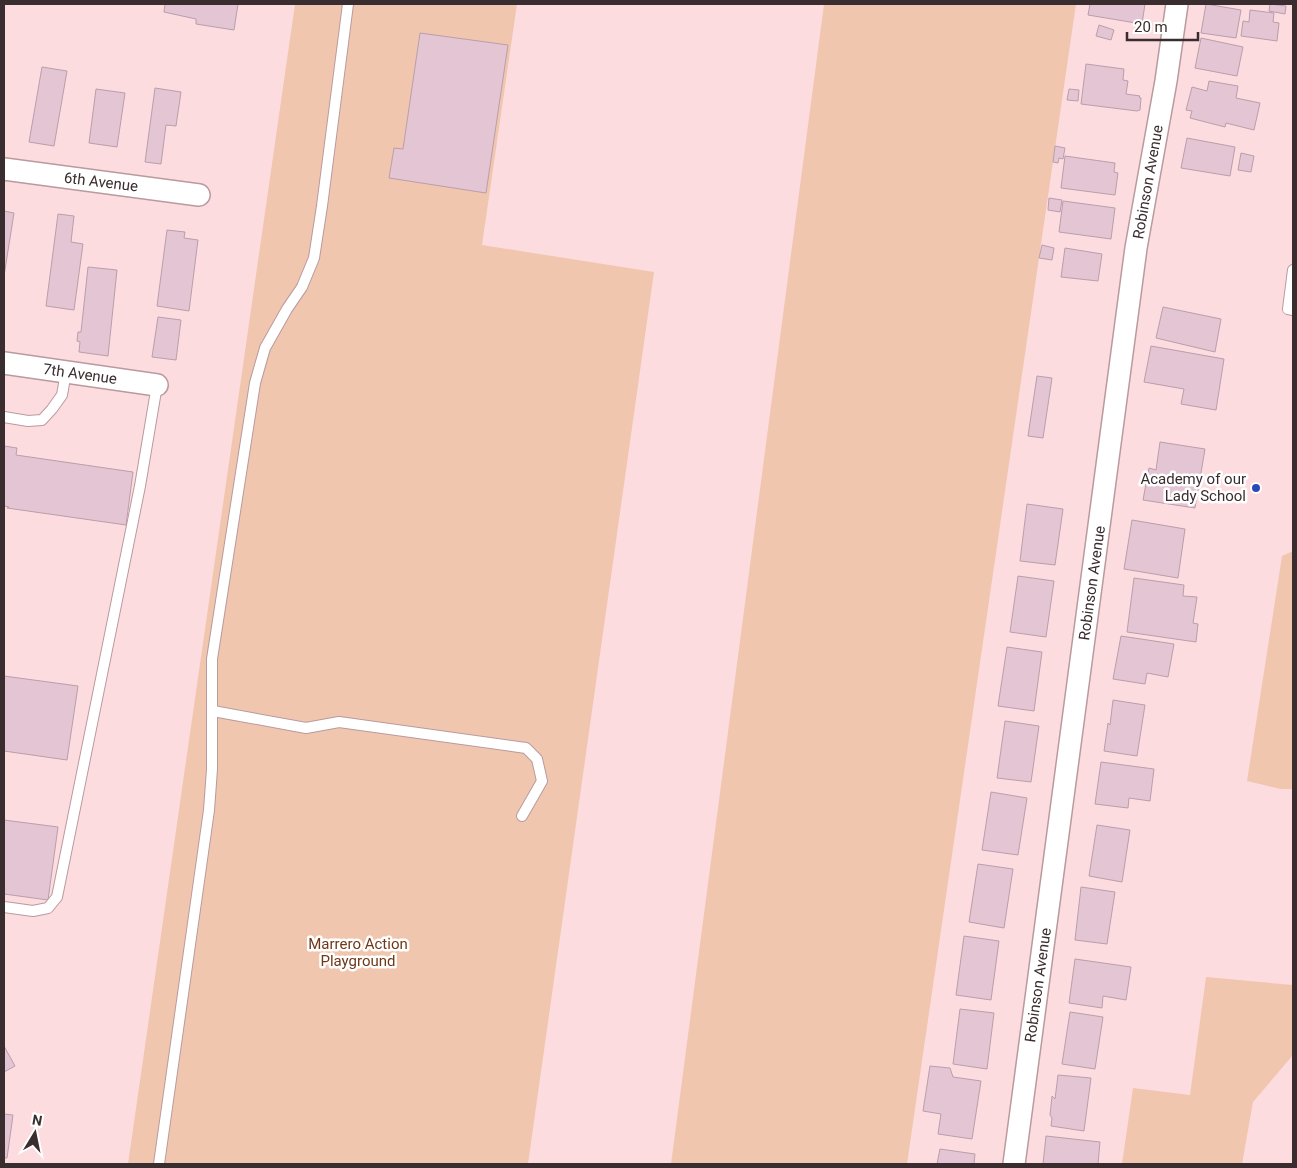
<svg xmlns="http://www.w3.org/2000/svg" width="1297" height="1168" font-family="Roboto,sans-serif">
	<style>
		.green { fill: #f1c6af }
		.building { fill: #e3c5d3; stroke: #ba9eab }
		.lines { fill: none; stroke-linecap: round; stroke-linejoin: round }
		.lane-casing { stroke: #b99a9e; stroke-width: 12 }
		.street-casing { stroke: #b99a9e; stroke-width: 24 }
		.lane { stroke: #fff; stroke-width: 10 }
		.street { stroke: #fff; stroke-width: 21 }
		.poi-dot { fill: #2b48b8; stroke: #fff; stroke-width: 2 }
		.labels { text-anchor: middle; dominant-baseline: central; stroke-width: 5; stroke-linejoin: round; paint-order: stroke }
		.street-label { font-size: 15px; fill: #3a2d2f; stroke: #fff }
		.poi-label { font-size: 15px; fill: #3a2d2f; stroke: #fff; text-anchor: end }
		.park-label { font-size: 15px; fill: #6f3818; stroke: #fff }
	</style>
	<rect width="100%" height="100%" fill="#fddce0"/>
	<g class="green">
		<path d="M295,4H517L482,245L654,272L528,1164H128Z"/>
		<path d="M824,4H1076L907,1164H671Z"/>
		<path d="M1293,551V789H1281L1247,781L1282,556Z"/>
		<path d="M1206,977L1293,985V1055L1253,1102L1242,1164H1122L1133,1088L1190,1095Z"/>
	</g>
	<g class="building">
		<path d="M165,4H238L234,30L196,24V19L164,12Z"/>
		<path d="M1090,4H1145L1142,24L1088,15Z"/>
		<path d="M1206,4L1241,10L1236,38L1201,33Z"/>
		<path d="M1270,4L1286,6L1285,14L1269,11Z"/>
		<path d="M1250,10L1274,13L1273,22L1279,23L1277,41L1241,36L1243,21L1249,22Z"/>
		<path d="M1099,25L1114,30L1111,40L1096,36Z"/>
		<path d="M420,33L508,45L486,193L389,178L394,148L403,149Z"/>
		<path d="M1201,38L1243,47L1237,76L1195,68Z"/>
		<path d="M1086,64L1124,69L1123,80L1128,81L1126,94L1140,96L1139,97L1141,98L1140,110L1137,111L1081,104Z"/>
		<path d="M42,67L67,71L54,146L29,142Z"/>
		<path d="M1209,81L1238,86L1236,98L1260,103L1254,130L1226,123L1225,127L1190,118L1192,111L1186,110L1192,87L1207,91Z"/>
		<path d="M155,88L181,92L176,126L166,125L161,164L145,162Z"/>
		<path d="M96,89L125,93L117,147L89,143Z"/>
		<path d="M1069,89L1079,90L1078,101L1067,100Z"/>
		<path d="M1187,138L1235,147L1230,176L1181,168Z"/>
		<path d="M1055,146L1065,148L1063,159L1059,158L1058,163L1053,162Z"/>
		<path d="M1241,153L1254,156L1251,172L1238,170Z"/>
		<path d="M1065,156L1115,163L1114,172L1118,173L1115,195L1061,188Z"/>
		<path d="M1049,198L1062,200L1060,212L1048,210Z"/>
		<path d="M1063,201L1115,208L1111,239L1059,232Z"/>
		<path d="M4,211L14,213L4,276Z"/>
		<path d="M58,214L74,216L71,242L83,244L74,310L46,306Z"/>
		<path d="M167,230L185,232L184,238L198,240L189,311L157,306Z"/>
		<path d="M1042,245L1054,248L1052,260L1039,258Z"/>
		<path d="M1065,248L1102,254L1098,281L1061,277Z"/>
		<path d="M88,267L117,270L108,356L79,352L80,342L77,341L78,332H81Z"/>
		<path d="M1163,307L1221,319L1215,352L1156,338Z"/>
		<path d="M158,317L181,320L176,360L152,357Z"/>
		<path d="M1151,346L1224,359L1216,410L1181,404L1184,389L1144,382Z"/>
		<path d="M1037,376L1052,378L1043,438L1028,436Z"/>
		<path d="M1160,442L1205,449L1195,508L1143,500L1149,468L1156,470Z"/>
		<path d="M4,446L17,448L16,455L133,472L126,525L7,508L9,507L4,506Z"/>
		<path d="M1027,504L1063,509L1055,565L1020,561Z"/>
		<path d="M1132,520L1185,529L1178,578L1124,569Z"/>
		<path d="M1018,576L1054,581L1046,637L1010,632Z"/>
		<path d="M1134,578L1184,585L1183,596L1197,597L1193,623L1198,624L1196,642L1127,632Z"/>
		<path d="M1121,636L1174,644L1168,677L1147,673L1145,684L1113,679Z"/>
		<path d="M1007,647L1042,652L1034,711L998,706Z"/>
		<path d="M4,676L78,686L67,760L4,751Z"/>
		<path d="M1113,700L1145,705L1137,756L1104,751L1108,723L1110,725Z"/>
		<path d="M1005,721L1039,726L1031,782L997,778Z"/>
		<path d="M1101,762L1154,769L1150,801L1129,798L1128,808L1095,804Z"/>
		<path d="M991,792L1027,798L1018,855L982,850Z"/>
		<path d="M4,820L58,827L48,900L4,894Z"/>
		<path d="M1097,825L1130,830L1122,882L1089,876Z"/>
		<path d="M978,864L1013,869L1004,928L969,922Z"/>
		<path d="M1081,887L1115,892L1107,944L1075,940Z"/>
		<path d="M964,936L999,941L991,1000L956,995Z"/>
		<path d="M1075,959L1131,967L1126,1000L1103,996L1102,1008L1069,1003Z"/>
		<path d="M960,1009L994,1013L987,1069L953,1064Z"/>
		<path d="M1070,1012L1103,1017L1095,1069L1062,1064Z"/>
		<path d="M4,1046L15,1066L4,1072Z"/>
		<path d="M930,1066L950,1068L953,1077L981,1081L972,1139L938,1134L941,1114L923,1111Z"/>
		<path d="M1058,1075L1091,1078L1084,1131L1051,1126L1052,1118L1050,1115L1052,1096L1055,1099Z"/>
		<path d="M4,1114L13,1115L7,1158H4Z"/>
		<path d="M1046,1136L1100,1142L1098,1164H1043Z"/>
		<path d="M940,1149L975,1154L974,1164H937Z"/>
	</g>
	<g class="lines">
		<defs>
			<g id="lane">
				<path d="M1293,270L1288,309L1293,310"/>
				<path d="M4,417L28,421L42,420L52,409L62,395L66,372"/>
				<path d="M213,711L306,728L339,722L526,748L537,759L542,781L522,816"/>
				<path d="M4,907L33,911L48,908L57,897L140,486L157,385"/>
				<path d="M159,1164L209,810L212,769V659L255,383L265,348L287,309L302,287L314,258L322,206L348,4"/>
			</g>
			<g id="street">
				<path d="M4,169L199,195"/>
				<path d="M4,363L157,385"/>
				<path d="M1014,1164L1136,248L1166,81L1177,4"/>
			</g>
		</defs>
		<use href="#lane" class="lane-casing"/>
		<use href="#street" class="street-casing"/>
		<use href="#lane" class="lane"/>
		<use href="#street" class="street"/>
	</g>
	<circle class="poi-dot" cx="1256" cy="488" r="5"/>
	<g class="labels">
		<g class="street-label">
			<text transform="translate(101 182) rotate(7)">6th Avenue</text>
			<text transform="translate(1148 182) rotate(-80)">Robinson Avenue</text>
			<text transform="translate(80 374) rotate(8)">7th Avenue</text>
			<text transform="translate(1092 583) rotate(-82)">Robinson Avenue</text>
			<text transform="translate(1038 985) rotate(-82)">Robinson Avenue</text>
		</g>
		<g class="poi-label">
			<text x="1246" y="479">Academy of our<tspan x="1246" dy="17">Lady School</tspan></text>
		</g>
		<g class="park-label">
			<text x="358" y="944">Marrero Action<tspan x="358" dy="17">Playground</tspan></text>
		</g>
	</g>
	<rect width="1297" height="1168" fill="none" stroke="#3a2d2f" stroke-width="10"/>
	<g transform="translate(35 1133) rotate(10)" stroke="#ffffff" stroke-width="4" paint-order="stroke">
	<path d="M0-4L9 19L0 12L-9 19Z" fill="#3a2d2f"/>
	<text y="-8" font-size="14" font-weight="bold" text-anchor="middle" fill="#3a2d2f">N</text>
	</g>
	<path d="M1127 32v8h71v-8" fill="none" stroke="#3a2d2f" stroke-width="2.5"/>
	<text x="1134" y="32" font-size="15" fill="#3a2d2f" stroke="#ffffff" stroke-width="4" paint-order="stroke">20 m</text>
</svg>
